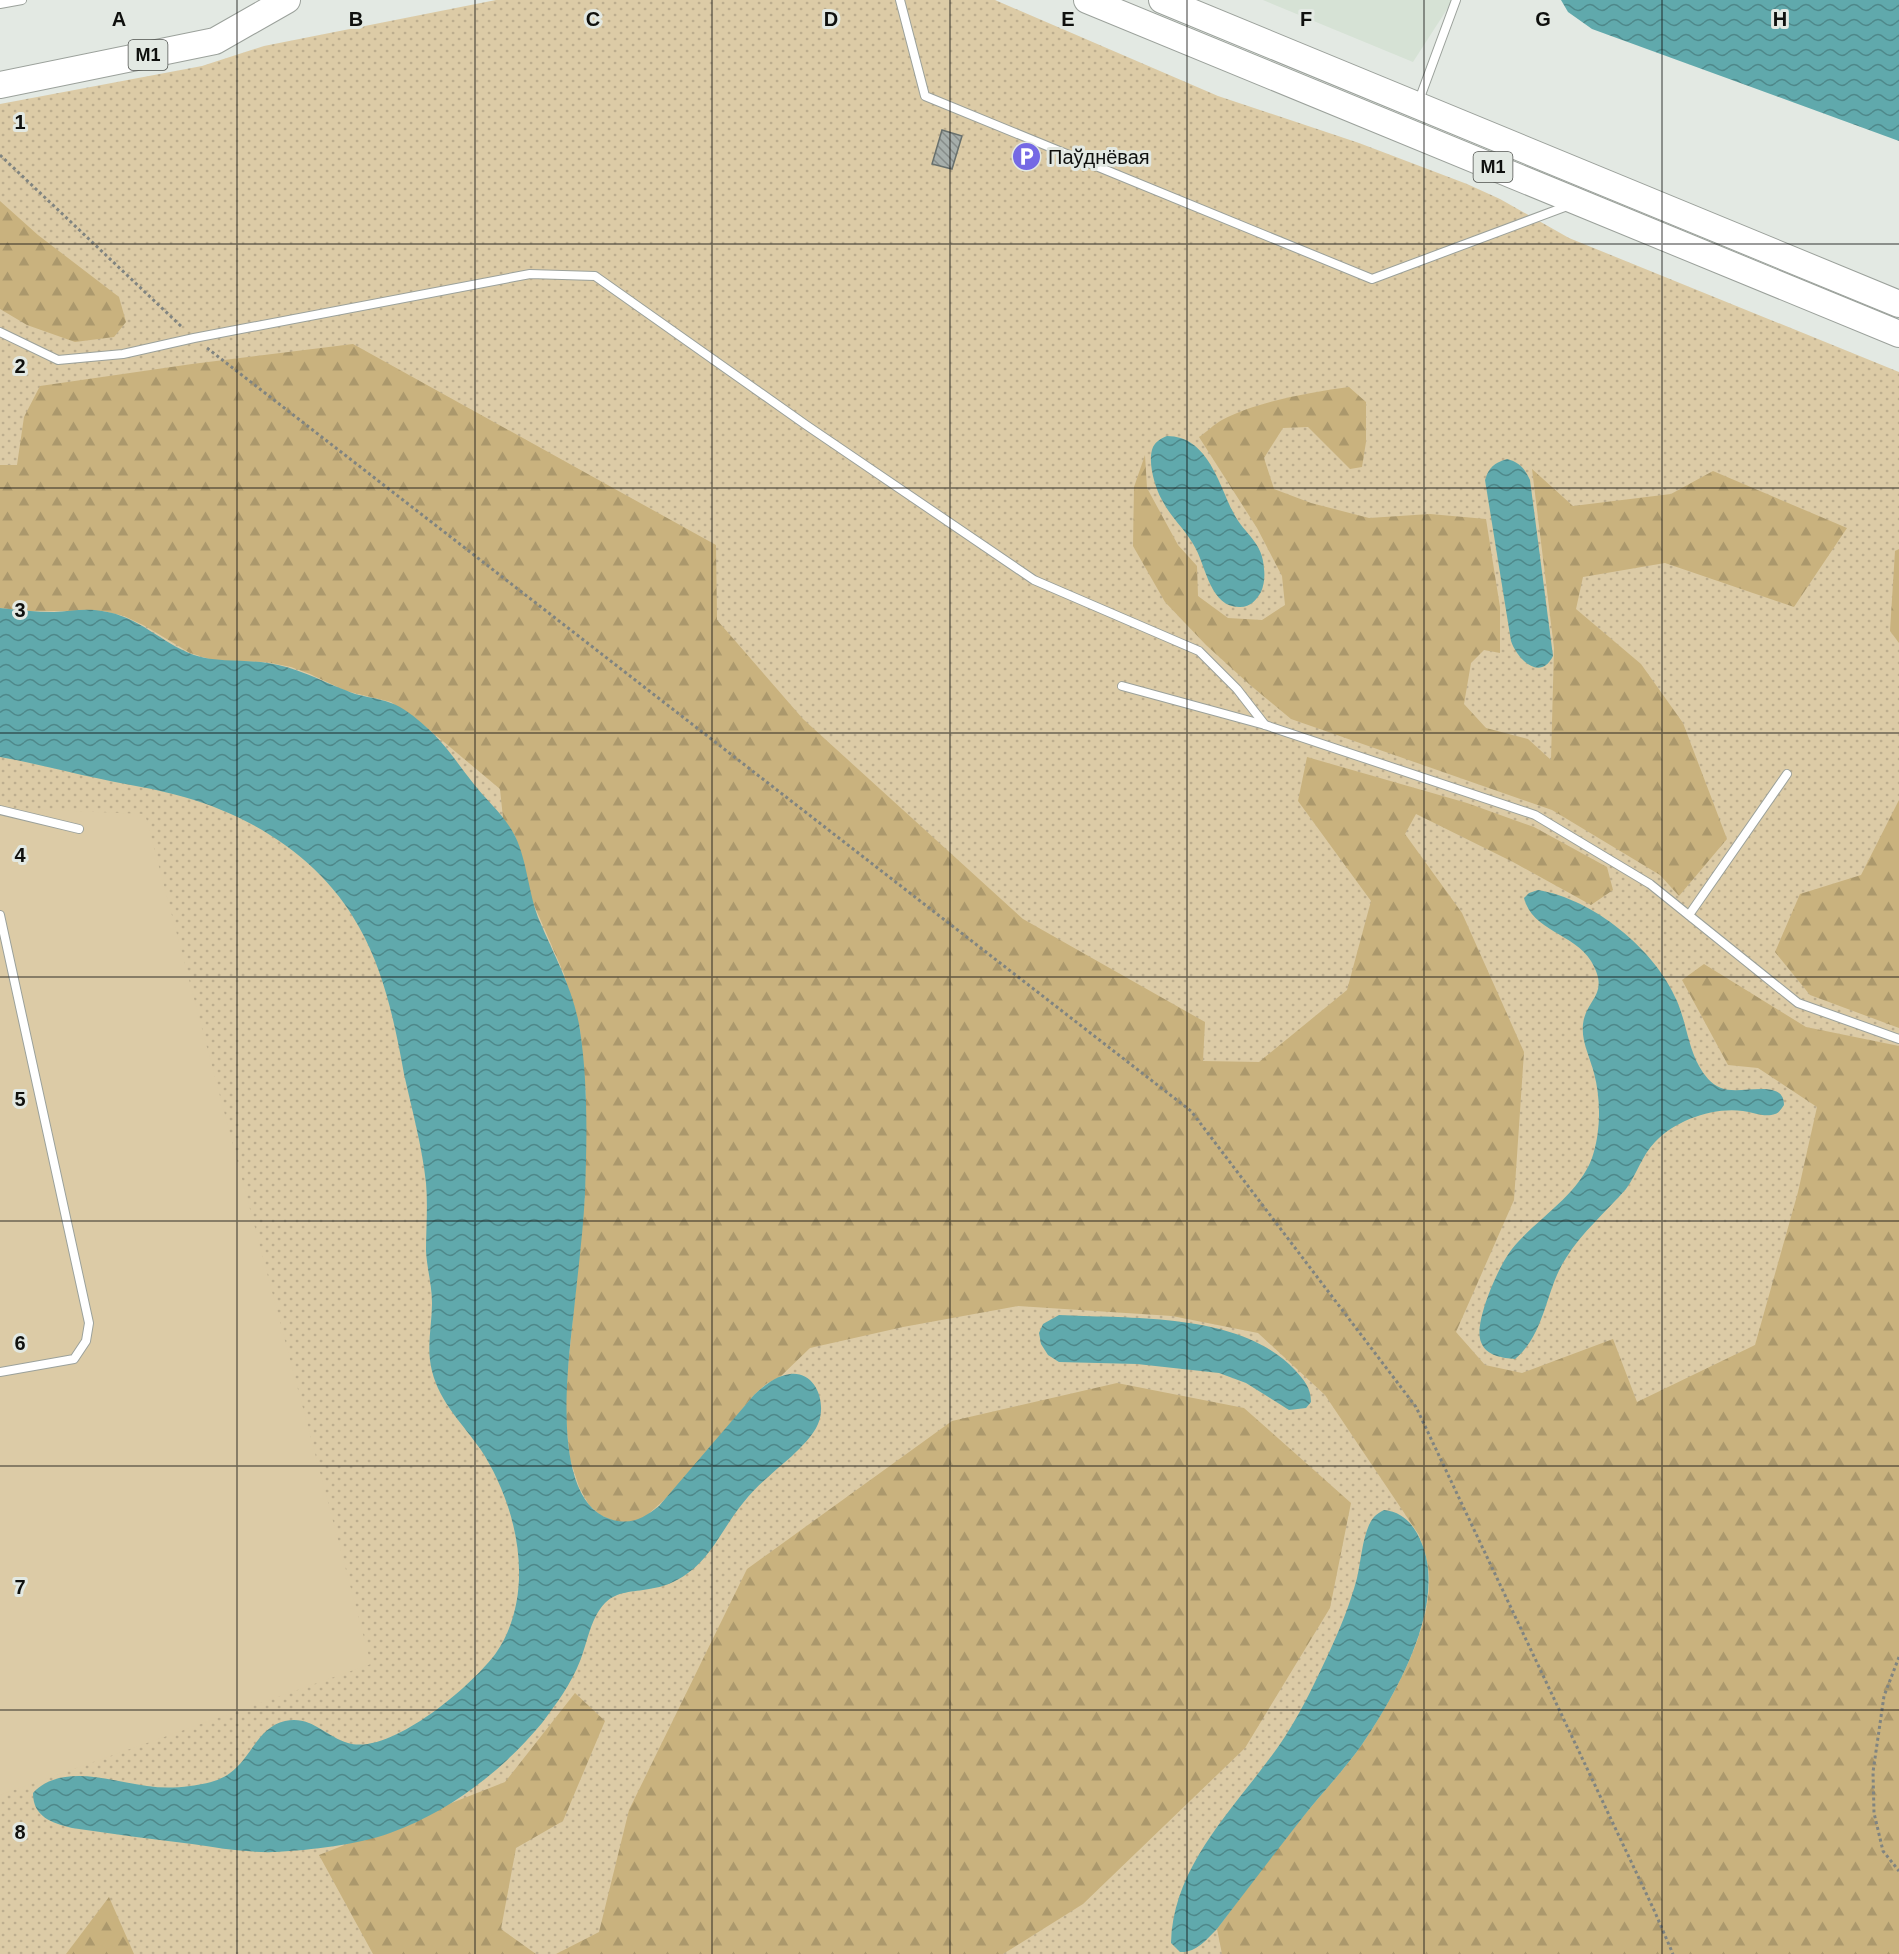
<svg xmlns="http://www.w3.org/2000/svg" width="1899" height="1954" font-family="Arial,sans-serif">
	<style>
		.built { fill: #d6e2d5 }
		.grass { fill: url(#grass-dots) }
		.forest { fill: url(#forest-firs) }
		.garden { fill: #dccba6 }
		.water { fill: url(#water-waves) }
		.building { fill: url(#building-back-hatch); stroke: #68706d; stroke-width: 1.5 }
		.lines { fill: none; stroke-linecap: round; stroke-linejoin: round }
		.service-casing { stroke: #9ba19b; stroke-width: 10 }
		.trunk-casing { stroke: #9ba19b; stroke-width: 28 }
		.path { stroke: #808480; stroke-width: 3; stroke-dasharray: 3 3; stroke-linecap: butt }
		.service { stroke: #fff; stroke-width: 8 }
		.trunk { stroke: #fff; stroke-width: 26 }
		.grid { fill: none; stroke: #0f100e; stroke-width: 1.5; stroke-opacity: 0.55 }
		.labels { text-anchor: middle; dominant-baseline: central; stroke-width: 6; stroke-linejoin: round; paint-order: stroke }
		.shield { fill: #e3e9e3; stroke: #4f514e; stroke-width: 1.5 }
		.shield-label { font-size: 18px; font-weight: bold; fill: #0f100e }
		.poi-label { font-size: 20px; fill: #0f100e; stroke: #e3e9e3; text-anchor: start }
		.grid-label { font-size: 20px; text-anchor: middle; font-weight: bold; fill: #0f100e; stroke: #e3e9e3; stroke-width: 6; stroke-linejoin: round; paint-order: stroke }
	</style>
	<defs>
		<pattern id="grass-dots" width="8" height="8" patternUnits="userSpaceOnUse" patternTransform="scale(1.5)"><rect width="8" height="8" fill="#dccba6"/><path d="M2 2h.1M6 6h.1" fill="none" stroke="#bcad8e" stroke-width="1.8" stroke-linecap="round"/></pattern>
		<pattern id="forest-firs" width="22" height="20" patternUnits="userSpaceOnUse" patternTransform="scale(1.5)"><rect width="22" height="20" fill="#c9b27e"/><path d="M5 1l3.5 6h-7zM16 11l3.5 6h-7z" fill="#ab986c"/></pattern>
		<pattern id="water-waves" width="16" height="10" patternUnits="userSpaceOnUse" patternTransform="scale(1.5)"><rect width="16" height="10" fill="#60a9ac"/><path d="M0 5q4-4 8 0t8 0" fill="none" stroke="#4e888a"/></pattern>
		<pattern id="building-back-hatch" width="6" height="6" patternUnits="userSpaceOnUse" patternTransform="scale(1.5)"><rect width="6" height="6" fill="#a6aeab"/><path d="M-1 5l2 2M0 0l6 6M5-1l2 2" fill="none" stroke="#868c8a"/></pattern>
	</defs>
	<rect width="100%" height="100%" fill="#e3e9e3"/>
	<path class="built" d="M1263,0H1453L1413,62Z"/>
	<path class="grass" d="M496,0H995L1218,96L1359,143L1467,184L1500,199L1569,238L1899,372V1954H0V104L202,66L264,46Z"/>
	<g class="forest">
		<path d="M0,201L38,235L119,297L126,322L114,337L75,342L27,325L0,309Z"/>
		<path d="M353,344L716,545L717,620L803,719L1023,919L1205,1022L1203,1061L1259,1062L1347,990L1371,901L1298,801L1307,757L1467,803L1534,827L1607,867L1613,890L1591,905L1513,862L1416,814L1405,834L1462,913L1524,1052L1514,1200L1456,1332L1485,1365L1522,1373L1613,1339L1637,1402L1755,1345L1798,1192L1817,1107L1758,1068L1728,1065L1682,980L1704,964L1806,1027L1899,1046V1954H1222L1217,1929C1246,1890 1275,1851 1306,1813C1324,1791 1344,1770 1361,1746C1391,1702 1432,1631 1429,1575C1428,1561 1424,1548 1419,1535L1325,1395L1258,1333L1172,1316L1018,1306L903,1327L810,1348L781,1376L766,1384L754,1395L674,1491L644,1518L628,1522L614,1521L600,1515L589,1505L579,1487L570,1459L566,1421V1388L585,1195L586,1094L580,1029L564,974L531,898L515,836L503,818L500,789L426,727L391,702L346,691L310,674L291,667L266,662L216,661L190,653L145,626L124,616L103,611H30L0,608V465H17L24,417L40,386L192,364Z"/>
		<path d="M1349,387L1366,402V442L1362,467L1350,469L1308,427L1283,428L1264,458L1274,489L1311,503L1369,518L1430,514L1486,519L1500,607V653L1484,650L1471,663L1464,704L1486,728L1528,739L1551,760L1554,648L1532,469L1573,506L1671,494L1713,471L1847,528L1794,607L1665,563L1583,577L1576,609L1641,664L1683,723L1727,839L1679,896L1660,875L1552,810L1291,719L1249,684L1206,645L1165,602L1133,546L1134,487L1145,455L1147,488L1178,545L1197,566L1198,596L1228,618L1262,620L1285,605L1282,576L1257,528L1199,437C1207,432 1214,424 1222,420C1255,402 1311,392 1349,387Z"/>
		<path d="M1899,549V643L1890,631L1895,551Z"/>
		<path d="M1899,800V1028L1810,995L1775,952L1800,894L1861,875Z"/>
		<path d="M1117,1383L1244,1408L1351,1503L1330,1608L1245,1748L1083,1904L1003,1954H556L599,1932L629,1810L747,1569L952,1421Z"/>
		<path d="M575,1693L605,1721L563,1821L516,1848L501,1929L536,1954H373L319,1855L505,1782Z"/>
		<path d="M109,1897L134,1954H66Z"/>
	</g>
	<path class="garden" d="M0,808L145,814L371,1664L0,1795Z"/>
	<g class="water">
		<path d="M1561,0H1899V141L1592,29L1568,12Z"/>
		<path d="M1167,436C1208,436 1219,485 1234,514C1245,535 1263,542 1264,569C1265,577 1264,585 1261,592C1256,600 1251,607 1240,607C1211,608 1206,568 1196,549C1187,531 1171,518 1162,500C1155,488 1147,461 1153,447C1156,441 1162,438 1167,436Z"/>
		<path d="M1507,459C1519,462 1525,469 1530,480L1553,656C1540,682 1517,659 1511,641L1485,480C1489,467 1494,463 1507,459Z"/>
		<path d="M0,608C18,610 36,612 54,612C70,611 86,608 102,611C139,616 161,643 194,655C219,663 242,659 268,663C296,667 319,680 345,690C359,697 376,697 391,703C403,707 415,717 425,726C444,742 457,763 473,783C487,801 505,816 515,836C528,863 528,894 540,922C555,957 574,991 580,1030C588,1084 587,1140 585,1194C583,1233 578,1271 574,1310C569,1358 548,1499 610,1519C630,1526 644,1518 659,1506L754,1395C764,1386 775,1376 790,1374C816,1371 827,1403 818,1424C813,1436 801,1447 792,1456C775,1471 757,1485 743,1503C724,1526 712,1556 688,1573C676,1582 663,1587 649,1589C633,1592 617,1591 605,1603C590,1619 588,1641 580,1661C571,1684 557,1703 542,1723C502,1771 449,1812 390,1833C357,1845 311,1850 276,1852C248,1853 219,1848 192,1844C152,1839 112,1834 72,1828C52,1823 33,1817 33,1793C61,1763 111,1781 147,1786C161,1788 175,1788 190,1786C204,1784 218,1782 230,1773C251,1758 258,1727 285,1721C311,1715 325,1736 348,1743C390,1756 472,1686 496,1653C537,1593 518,1507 481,1450C463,1424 440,1403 432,1371C426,1347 432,1326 432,1303C432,1285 427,1269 426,1251C426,1229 428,1206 426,1183C422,1146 412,1110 404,1074C395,1024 384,971 359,927C323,861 255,817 184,797C157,789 128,785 101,779C67,772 34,763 0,757Z"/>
		<path d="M1538,890C1593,899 1655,949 1677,1001C1686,1022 1688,1046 1699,1066C1704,1075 1711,1084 1721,1088C1740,1096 1784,1077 1784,1105C1781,1109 1779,1113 1775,1114C1765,1118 1753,1112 1743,1111C1713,1107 1676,1120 1655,1142C1642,1155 1637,1174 1626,1189C1606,1212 1582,1232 1566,1258C1545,1290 1546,1333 1515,1359C1503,1358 1486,1356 1481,1342C1473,1323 1499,1265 1512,1249C1536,1219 1578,1196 1592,1158C1601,1132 1601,1099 1594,1073C1590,1057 1581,1041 1583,1024C1586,998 1611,995 1591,961C1575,934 1532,931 1524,898L1529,893Z"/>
		<path d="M1059,1315C1132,1319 1241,1312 1295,1370C1304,1380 1311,1388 1311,1402L1306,1408L1289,1410L1246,1383L1219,1373L1137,1364L1059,1362L1048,1355L1041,1344L1039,1333L1043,1324Z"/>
		<path d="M1384,1510C1404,1512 1415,1526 1422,1544C1447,1606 1395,1696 1361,1746C1343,1771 1322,1793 1303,1817C1274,1854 1245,1892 1217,1929C1206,1940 1196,1953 1180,1952L1171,1943C1173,1864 1236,1807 1278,1747C1297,1720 1312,1689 1326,1659C1338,1634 1350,1605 1357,1578C1361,1561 1362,1541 1369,1525C1373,1517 1376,1514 1384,1510Z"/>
	</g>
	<path class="building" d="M942,130L962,136L952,169L932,164Z"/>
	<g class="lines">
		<defs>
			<g id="service">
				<path d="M900,0L925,96L1372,279L1570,205"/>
				<path d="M0,4L22,0"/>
				<path d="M1418,103L1456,0"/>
				<path d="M0,332L58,360L123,354L194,338L530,274L595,276L806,425L1034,580L1199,651L1237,689L1265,725"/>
				<path d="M1122,686L1265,725L1535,815L1650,884L1798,1003L1899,1039"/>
				<path d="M0,810L79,829"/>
				<path d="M0,915L89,1323L86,1341L74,1359L0,1372"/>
				<path d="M1689,915L1787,774"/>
			</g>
			<g id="trunk">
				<path d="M1087,0L1899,334"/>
				<path d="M1162,0L1899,304"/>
				<path d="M0,85L215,41L287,0"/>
			</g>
		</defs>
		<use href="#service" class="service-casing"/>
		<use href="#trunk" class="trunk-casing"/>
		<g class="path">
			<path d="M0,155L183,328"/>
			<path d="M207,348L1191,1111L1416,1407L1654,1910L1673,1954"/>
			<path d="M1899,1657L1884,1696L1873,1772L1874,1813L1883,1851L1899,1871"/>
		</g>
		<use href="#service" class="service"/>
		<use href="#trunk" class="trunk"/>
	</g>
	<path class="grid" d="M237,0V1954M475,0V1954M712,0V1954M950,0V1954M1187,0V1954M1424,0V1954M1662,0V1954M0,244H1899M0,488H1899M0,733H1899M0,977H1899M0,1221H1899M0,1466H1899M0,1710H1899"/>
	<defs>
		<symbol id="parking-disc" viewBox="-11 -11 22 22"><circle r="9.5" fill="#7569e4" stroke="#e3e9e3"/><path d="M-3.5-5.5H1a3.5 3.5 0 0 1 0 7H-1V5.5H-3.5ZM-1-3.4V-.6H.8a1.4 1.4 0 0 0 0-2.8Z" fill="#fff"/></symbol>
	</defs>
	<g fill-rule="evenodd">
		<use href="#parking-disc" x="1010" y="140" width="33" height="33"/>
	</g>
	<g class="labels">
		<g class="shield">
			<rect x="128.5" y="40" width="39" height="30" rx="4.5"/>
			<rect x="1473.5" y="152" width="39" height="30" rx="4.5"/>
		</g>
		<g class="shield-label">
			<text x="148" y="55">М1</text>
			<text x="1493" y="167">М1</text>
		</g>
		<g class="poi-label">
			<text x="1048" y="157">Паўднёвая</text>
		</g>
	</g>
	<g class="grid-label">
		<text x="119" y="26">A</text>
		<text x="356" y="26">B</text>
		<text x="593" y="26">C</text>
		<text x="831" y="26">D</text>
		<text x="1068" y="26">E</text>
		<text x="1306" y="26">F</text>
		<text x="1543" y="26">G</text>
		<text x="1780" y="26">H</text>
		<text x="20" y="129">1</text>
		<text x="20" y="373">2</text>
		<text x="20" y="617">3</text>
		<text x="20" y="862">4</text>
		<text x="20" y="1106">5</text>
		<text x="20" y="1350">6</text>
		<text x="20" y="1594">7</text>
		<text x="20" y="1839">8</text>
	</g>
</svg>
